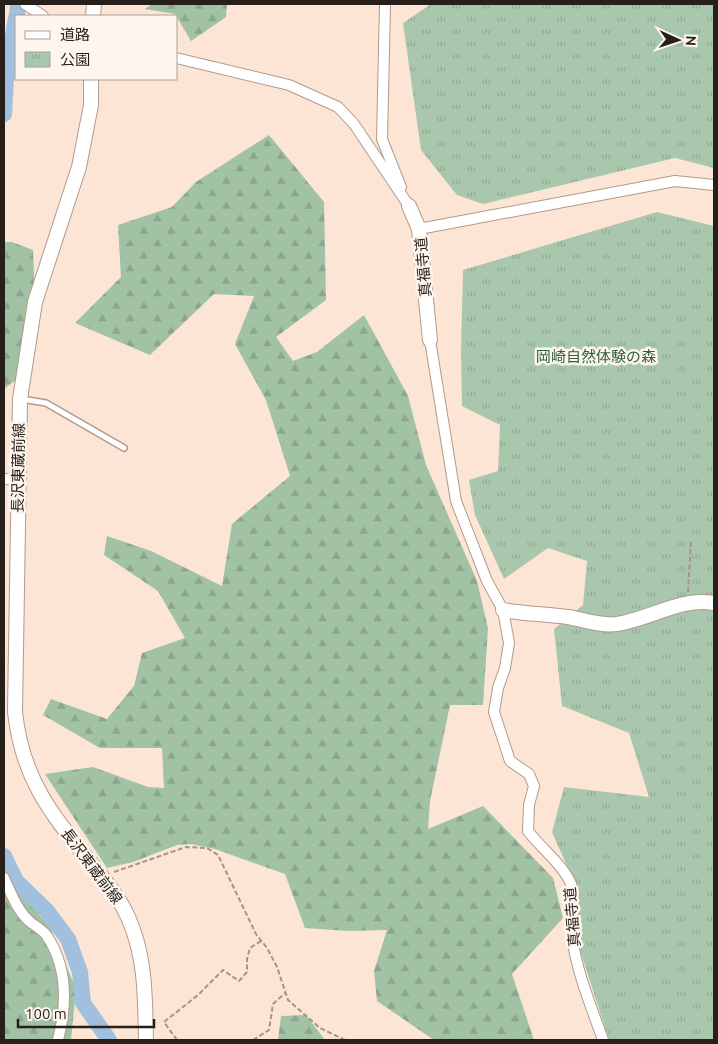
<svg xmlns="http://www.w3.org/2000/svg" width="718" height="1044" font-family="Ubuntu,'Noto Sans JP',sans-serif">
	<style>
		.forest { fill: url(#forest-firs) }
		.park { fill: url(#park-tufts) }
		.lines { fill: none; stroke-linecap: round; stroke-linejoin: round }
		.river { stroke: #a0c0de; stroke-width: 16 }
		.lane-casing { stroke: #b19b8d; stroke-width: 8 }
		.street-casing { stroke: #b19b8d; stroke-width: 12 }
		.secondary-casing { stroke: #b19b8d; stroke-width: 16 }
		.path { stroke: #a59589; stroke-width: 2; stroke-dasharray: 5 2.5; stroke-linecap: butt }
		.lane { stroke: #fff; stroke-width: 5 }
		.street { stroke: #fff; stroke-width: 10 }
		.secondary { stroke: #fff; stroke-width: 14 }
		.labels { text-anchor: middle; dominant-baseline: central; stroke-width: 5; stroke-linejoin: round; paint-order: stroke }
		.street-label { font-size: 15px; fill: #271f19; stroke: #fff5ef }
		.park-label { font-size: 15px; fill: #316138; stroke: #fff5ef }
	</style>
	<defs>
		<pattern id="forest-firs" width="22" height="20" patternUnits="userSpaceOnUse" patternTransform="scale(1.25)"><rect width="22" height="20" fill="#a1c2a4"/><path d="M5 1l3.5 6h-7zM16 11l3.5 6h-7z" fill="#8ba68d"/></pattern>
		<pattern id="park-tufts" width="24" height="20" patternUnits="userSpaceOnUse" patternTransform="scale(1.25)"><rect width="24" height="20" fill="#a9c7ac"/><path d="M3 7l-1-3M5 7V3M7 7l1-3M15 17l-1-3M17 17v-4M19 17l1-3" fill="none" stroke="#91aa93"/></pattern>
	</defs>
	<rect width="100%" height="100%" fill="#fce5d5"/>
	<g class="forest">
		<path d="M152,4H227L226,17L191,41L175,14L145,9Z"/>
		<path d="M269,135L324,202L326,300L276,337L293,361L317,352L364,315L408,396L426,465L477,581L488,628L483,705H450L430,801L428,829L483,806L553,878L563,918L512,974L534,1040H434L377,1001L374,971L387,930L349,931L305,928L285,874L215,849L191,844L177,845L133,862L107,868L45,774L93,767L148,787L164,788L162,748H100L43,715L51,699L107,719L134,686L142,653L185,638L158,591L104,555L107,536L151,551L222,586L232,524L290,476L266,400L235,344L254,296L214,294L150,355L75,323L121,277L118,225L172,207L196,182Z"/>
		<path d="M4,242H12L33,250L34,275L28,340L17,379L4,389Z"/>
		<path d="M4,872L51,929L76,989L71,1040H4Z"/>
		<path d="M306,1015L325,1040H278L281,1016Z"/>
	</g>
	<g class="park">
		<path d="M431,4H714V168L675,158L483,204L457,195L421,150L403,23Z"/>
		<path d="M657,212L714,226V1040H609L579,947L576,886L552,832L564,787L649,797L629,733L562,706L554,629L583,605L587,561L548,548L504,579L475,515L469,480L498,471L500,425L462,406L461,352L463,270Z"/>
	</g>
	<g class="lines">
		<g class="river">
			<path d="M17,16L18,4"/>
			<path d="M4,114L6,79L16,18"/>
			<path d="M4,856L16,881L47,911L68,939L80,972L83,1003L109,1040"/>
		</g>
		<defs>
			<path id="lane" d="M21,399L46,403L124,448"/>
			<g id="street">
				<path d="M25,4L43,16"/>
				<path d="M385,4L382,139L401,187"/>
				<path d="M176,58L289,85L338,107L354,124L409,206"/>
				<path d="M419,229L675,181L714,185"/>
				<path d="M430,340L456,501L487,581L503,610L509,643L505,668L498,688L494,712L510,761L529,774L534,786L529,805L528,831C540,847 564,866 571,884C577,899 570,921 572,937C577,973 591,1006 603,1040"/>
				<path d="M4,479L17,480"/>
				<path d="M4,878C11,893 17,910 29,921C35,926 43,930 47,936C68,968 67,1005 58,1040"/>
			</g>
			<g id="secondary">
				<path d="M93,16L94,4"/>
				<path d="M91,79V105L79,167L35,302L20,399L15,712C22,776 48,810 87,858C102,877 118,895 128,917C146,957 145,998 146,1040"/>
				<path d="M409,206L419,229L430,340"/>
				<path d="M503,610C524,614 547,614 568,617C585,620 600,626 617,624C651,619 680,597 714,603"/>
			</g>
		</defs>
		<use href="#lane" class="lane-casing"/>
		<use href="#street" class="street-casing"/>
		<use href="#secondary" class="secondary-casing"/>
		<g class="path">
			<path d="M688,592L691,542"/>
			<path d="M114,872L186,847L207,848L218,855L256,934L267,948L277,967L288,1000L320,1028L345,1040"/>
			<path d="M177,1040L164,1022L198,995L223,970L239,981L247,972V959L250,948L261,941"/>
			<path d="M253,1040L269,1030L273,1004L285,993"/>
		</g>
		<use href="#lane" class="lane"/>
		<use href="#street" class="street"/>
		<use href="#secondary" class="secondary"/>
	</g>
	<g class="labels">
		<g class="street-label">
			<text transform="translate(423 267) rotate(-95)">真福寺道</text>
			<text transform="translate(18 468) rotate(-89)">長沢東蔵前線</text>
			<text transform="translate(92 866) rotate(53)">長沢東蔵前線</text>
			<text transform="translate(572 917) rotate(-95)">真福寺道</text>
		</g>
		<g class="park-label">
			<text x="596" y="356">岡崎自然体験の森</text>
		</g>
	</g>
	<rect width="718" height="1044" fill="none" stroke="#271f19" stroke-width="10"/>
	<rect x="15" y="15" width="162" height="65" fill="#fff5ef" stroke="#a99f99"/>
	<rect x="25" y="31" width="25" height="8" fill="#ffffff" stroke="#a99f99"/>
	<text x="60" y="40" font-size="15" fill="#271f19">道路</text>
	<rect x="25" y="52" width="25" height="15" fill="url(#park-tufts)" stroke="#a99f99"/>
	<text x="60" y="65" font-size="15" fill="#271f19">公園</text>
	<g transform="translate(678 40) rotate(93)" stroke="#fff5ef" stroke-width="4" paint-order="stroke">
	<path d="M0-4L9 19L0 12L-9 19Z" fill="#271f19"/>
	<text y="-8" font-size="14" font-weight="bold" text-anchor="middle" fill="#271f19">N</text>
	</g>
	<path d="M18 1019v8h136v-8" fill="none" stroke="#271f19" stroke-width="2.5"/>
	<text x="25" y="1019" font-size="15" fill="#271f19" stroke="#fff5ef" stroke-width="4" paint-order="stroke">100 m</text>
</svg>
